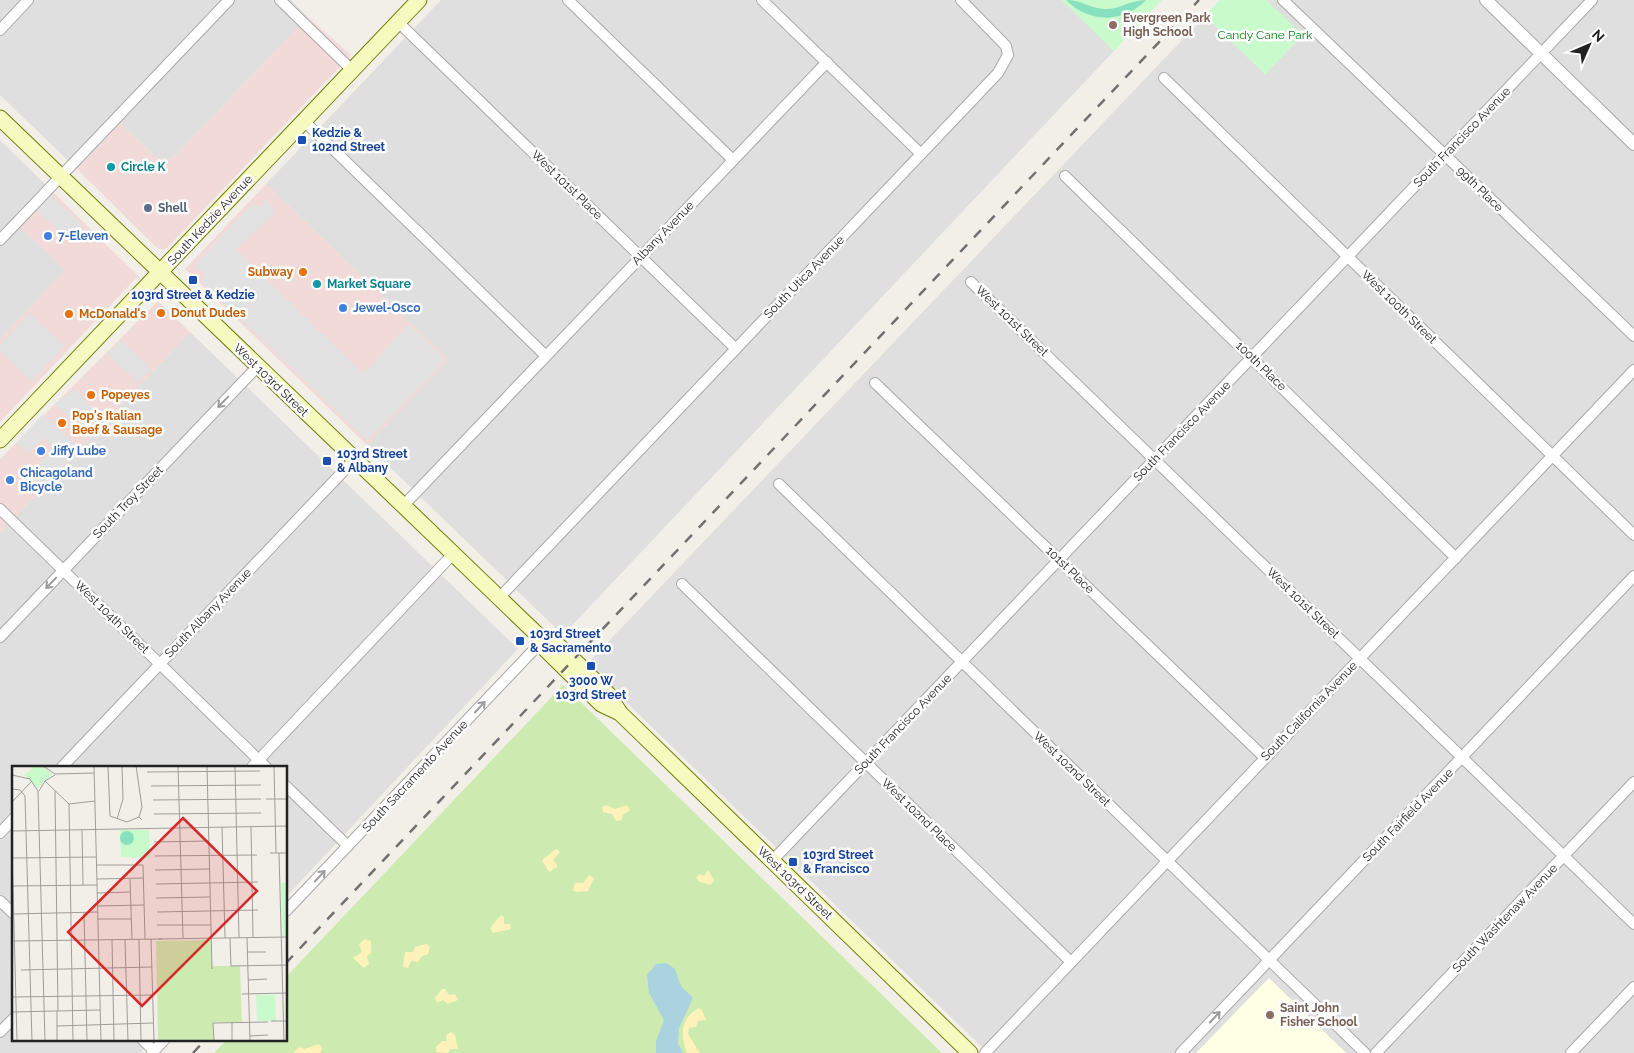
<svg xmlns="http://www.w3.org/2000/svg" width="1634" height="1053" font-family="Raleway,sans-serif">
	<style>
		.residential { fill: #e0dfdf }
		.commercial { fill: #f2dad9 }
		.education { fill: #ffffe5 }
		.grass { fill: #cdebb0 }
		.sand { fill: #fff1ba }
		.park { fill: #c8facc }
		.pitch { fill: #88e0be }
		.parking { fill: #e2e2e2 }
		.water { fill: #aad3df }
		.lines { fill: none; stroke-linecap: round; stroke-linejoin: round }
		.minor-casing { stroke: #a9a9a9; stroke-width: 12 }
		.tertiary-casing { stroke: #a9a9a9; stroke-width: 14 }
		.secondary-casing { stroke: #707d05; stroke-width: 17 }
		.minor { stroke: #fff; stroke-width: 10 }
		.tertiary { stroke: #fff; stroke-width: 12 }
		.secondary { stroke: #f7fabf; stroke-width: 15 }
		.rail { stroke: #707070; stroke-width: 2.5; stroke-dasharray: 10 10; stroke-linecap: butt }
		.oneway { stroke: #9c9c9c }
		.education-dot { fill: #8d6e63; stroke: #fff; stroke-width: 2 }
		.transit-dot { fill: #1a4fb4; stroke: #fff; stroke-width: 2 }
		.culture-dot { fill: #0f9aa8; stroke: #fff; stroke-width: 2 }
		.service-dot { fill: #5c6f8a; stroke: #fff; stroke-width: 2 }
		.shop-dot { fill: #3f7fe0; stroke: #fff; stroke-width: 2 }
		.food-dot { fill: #e8710a; stroke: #fff; stroke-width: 2 }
		.labels { text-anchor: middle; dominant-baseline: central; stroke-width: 5; stroke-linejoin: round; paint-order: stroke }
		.education-label { font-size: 12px; font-weight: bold; fill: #785e54; stroke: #fff; text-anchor: start }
		.park-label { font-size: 12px; fill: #0c8416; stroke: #fff }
		.transit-label { font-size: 12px; font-weight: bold; fill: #164399; stroke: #fff; text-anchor: start }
		.street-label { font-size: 12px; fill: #222; stroke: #fff }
		.culture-label { font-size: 12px; font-weight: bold; fill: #0d838f; stroke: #fff; text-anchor: start }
		.service-label { font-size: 12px; font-weight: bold; fill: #4e5e75; stroke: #fff; text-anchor: start }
		.shop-label { font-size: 12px; font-weight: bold; fill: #366cbe; stroke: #fff; text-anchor: start }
		.food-label { font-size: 12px; font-weight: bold; fill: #c56008; stroke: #fff; text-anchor: start }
		.inset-road { fill: none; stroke: #9f9d99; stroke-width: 1 }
		.view { fill: #d62828; fill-opacity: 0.15; stroke: #d62828; stroke-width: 2.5 }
		.inset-edge { fill: none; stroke: #222; stroke-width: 2.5 }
	</style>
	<rect width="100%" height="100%" fill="#f2efe9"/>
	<g class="residential">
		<path d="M0,0H291L308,17L172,159L157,158L120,123L77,169L0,95Z"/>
		<path d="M441,0H1062L1114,51L563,635L367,445L448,360L266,184Z"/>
		<path d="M1266,0H1634V1053H1346L1269,978L1196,1053H988L587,664L1205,16L1265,74L1302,35Z"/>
		<path d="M0,140L50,189L17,223L66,270L0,339Z"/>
		<path d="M190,332L518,649L286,897V767H14V1039H153L140,1053H0V533Z"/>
	</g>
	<g class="commercial">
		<path d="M308,17L351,55L168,247L163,250L157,248L77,169L120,123L157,158L172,159Z"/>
		<path d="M266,184L449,360L367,445L185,269Z"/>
		<path d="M50,189L138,276L0,422V339L65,270L16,223Z"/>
		<path d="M158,301L190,332L0,533V459Z"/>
	</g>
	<path class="education" d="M1269,978L1346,1053H1196Z"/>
	<path class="grass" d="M563,685L942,1053H214L227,1039H286V977Z"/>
	<g class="sand">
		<path d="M606,805L615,809L627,805L630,810L623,815L621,820L616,821L612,814L603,812L602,807Z"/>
		<path d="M556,849L560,852L553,860L557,864V867L549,872L542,860Z"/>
		<path d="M708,870L714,880L711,885L700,882L696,878L699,874L704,876Z"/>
		<path d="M589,875L594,878L588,891L576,892L573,890L575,883H583Z"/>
		<path d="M501,915L504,917V924H510L511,929L493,933L490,928Z"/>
		<path d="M365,939L371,941V953L367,956L369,964L364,968L353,958L362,952L359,944Z"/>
		<path d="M426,944L430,947L428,954L422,956L418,962L411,961L408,968L403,967L405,952H413L415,947Z"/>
		<path d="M442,989H445L449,995L455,994L458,1000L448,1004L443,1000L437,1003L435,998Z"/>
		<path d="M699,1008L702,1010L706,1020L698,1021L696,1027L689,1028L688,1034L700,1053H687C680,1036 680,1018 699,1008Z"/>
		<path d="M451,1032L455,1035L458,1049H450L448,1053L436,1052V1047L442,1041H447L446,1035Z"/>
		<path d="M319,1044L322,1049L320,1053H293L299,1047L304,1049Z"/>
	</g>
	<g class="park">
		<path d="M1062,0H1162L1114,51Z"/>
		<path d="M1220,0H1266L1303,35L1265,74L1205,16Z"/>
	</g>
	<path class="pitch" d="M1066,0C1082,0 1089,8 1104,9C1119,10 1130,0 1146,0C1123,24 1089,23 1066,0Z"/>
	<g class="parking">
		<path d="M49,194L82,225L68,240L35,209Z"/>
		<path d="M265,200L272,207L274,214L236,250L361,372L368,369L408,324L445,360L367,441L202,282L204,272L194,266L252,204L260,206Z"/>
		<path d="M30,313L65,346L31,381L0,351V345Z"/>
		<path d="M121,340L152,369L138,383L107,354Z"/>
		<path d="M74,389L101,416L85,433L55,404Z"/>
		<path d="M43,414L79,448L43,486L30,474L54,448L43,438L28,454L16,443Z"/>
	</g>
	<path class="water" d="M666,963L675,969L681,986L693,998L679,1028L678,1043L683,1053H656V1041L664,1020L649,993L647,975L656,964Z"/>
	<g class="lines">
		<defs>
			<g id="minor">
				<path d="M280,0L352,70"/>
				<path d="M568,0L733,160"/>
				<path d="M762,0L921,154"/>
				<path d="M1283,0L1634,336"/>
				<path d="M398,22L736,349"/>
				<path d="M0,30L28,0"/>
				<path d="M1164,78L1634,535"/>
				<path d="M304,121L545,355"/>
				<path d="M1065,176L1456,558"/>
				<path d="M0,240L229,0"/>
				<path d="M971,282L1634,924"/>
				<path d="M875,383L1265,758"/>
				<path d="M779,484L1365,1053"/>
				<path d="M403,506L827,62"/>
				<path d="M0,509L266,767"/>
				<path d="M682,584L1071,962"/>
				<path d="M499,598L998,73L1008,55L1006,46L961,0"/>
				<path d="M0,637L257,367"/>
				<path d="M62,767L354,460"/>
				<path d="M252,767L453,554"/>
				<path d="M286,786L348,846"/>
				<path d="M0,833L14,818"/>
				<path d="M772,861L1592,0"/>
				<path d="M0,901L14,914"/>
				<path d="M286,911L543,640"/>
				<path d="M0,1032L14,1018"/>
				<path d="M142,1039L154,1051"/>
				<path d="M152,1053L165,1039"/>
				<path d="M985,1053L1634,370"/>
				<path d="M1181,1053L1634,576"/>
				<path d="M1376,1053L1634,782"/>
				<path d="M1571,1053L1634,987"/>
			</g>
			<path id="tertiary" d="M1486,0L1634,144"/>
			<g id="secondary">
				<path d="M0,118L543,640L554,642L570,656L608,694L620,713L970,1053"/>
				<path d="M0,440L419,0"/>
				<path d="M543,640L546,650L601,704L620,713"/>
			</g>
		</defs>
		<use href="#minor" class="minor-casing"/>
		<use href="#tertiary" class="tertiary-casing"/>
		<use href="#secondary" class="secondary-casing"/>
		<use href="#minor" class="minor"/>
		<use href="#tertiary" class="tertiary"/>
		<use href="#secondary" class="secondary"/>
		<g class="rail">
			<path d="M286,963L1199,0"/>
			<path d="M193,1053L206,1039"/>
		</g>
	</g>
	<defs><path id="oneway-shaft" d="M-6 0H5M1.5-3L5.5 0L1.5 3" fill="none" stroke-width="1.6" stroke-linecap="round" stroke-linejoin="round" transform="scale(1.25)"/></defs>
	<g class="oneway">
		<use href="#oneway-shaft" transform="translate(223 402) rotate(134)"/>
		<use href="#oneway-shaft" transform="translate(51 583) rotate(134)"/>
		<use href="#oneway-shaft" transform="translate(480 707) rotate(-47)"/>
		<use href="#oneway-shaft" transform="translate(320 876) rotate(-47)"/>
		<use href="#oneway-shaft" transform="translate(1215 1017) rotate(-47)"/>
	</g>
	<g class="education-dot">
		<circle cx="1113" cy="25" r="5"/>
		<circle cx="1270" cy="1015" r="5"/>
	</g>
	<g class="transit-dot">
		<rect x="297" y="135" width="10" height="10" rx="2.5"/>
		<rect x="188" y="275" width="10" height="10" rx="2.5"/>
		<rect x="322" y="456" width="10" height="10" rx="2.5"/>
		<rect x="515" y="636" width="10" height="10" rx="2.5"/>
		<rect x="586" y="661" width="10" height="10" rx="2.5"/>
		<rect x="788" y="857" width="10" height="10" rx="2.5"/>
	</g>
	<g class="culture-dot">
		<circle cx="111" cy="167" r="5"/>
		<circle cx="317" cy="284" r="5"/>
	</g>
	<circle class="service-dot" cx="148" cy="208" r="5"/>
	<g class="shop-dot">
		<circle cx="48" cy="236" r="5"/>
		<circle cx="343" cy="308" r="5"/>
		<circle cx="41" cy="451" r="5"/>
		<circle cx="10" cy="480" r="5"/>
	</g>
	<g class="food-dot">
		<circle cx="303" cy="272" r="5"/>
		<circle cx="161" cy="313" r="5"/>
		<circle cx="69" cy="314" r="5"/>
		<circle cx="91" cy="395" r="5"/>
		<circle cx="62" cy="423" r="5"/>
	</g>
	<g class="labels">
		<g class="education-label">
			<text x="1123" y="18">Evergreen Park<tspan x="1123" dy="14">High School</tspan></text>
			<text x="1280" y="1008">Saint John<tspan x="1280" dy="14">Fisher School</tspan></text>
		</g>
		<g class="park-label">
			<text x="1265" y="35">Candy Cane Park</text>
		</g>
		<g class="transit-label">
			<text x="312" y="133">Kedzie &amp;<tspan x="312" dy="14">102nd Street</tspan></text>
			<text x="193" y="295" text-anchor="middle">103rd Street &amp; Kedzie</text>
			<text x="337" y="454">103rd Street<tspan x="337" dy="14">&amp; Albany</tspan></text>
			<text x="530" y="634">103rd Street<tspan x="530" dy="14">&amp; Sacramento</tspan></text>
			<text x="591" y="681" text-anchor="middle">3000 W<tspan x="591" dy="14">103rd Street</tspan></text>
			<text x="803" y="855">103rd Street<tspan x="803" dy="14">&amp; Francisco</tspan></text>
		</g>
		<g class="street-label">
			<text transform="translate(1462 137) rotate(-46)">South Francisco Avenue</text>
			<text transform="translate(567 185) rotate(44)">West 101st Place</text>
			<text transform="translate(1480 189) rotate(44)">99th Place</text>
			<text transform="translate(210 220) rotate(-47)">South Kedzie Avenue</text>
			<text transform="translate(663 233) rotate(-46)">Albany Avenue</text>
			<text transform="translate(804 277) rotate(-46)">South Utica Avenue</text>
			<text transform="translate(1399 307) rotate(44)">West 100th Street</text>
			<text transform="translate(1012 321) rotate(44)">West 101st Street</text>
			<text transform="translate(1261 366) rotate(44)">100th Place</text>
			<text transform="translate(271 380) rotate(44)">West 103rd Street</text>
			<text transform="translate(1182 431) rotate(-46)">South Francisco Avenue</text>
			<text transform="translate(128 502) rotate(-46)">South Troy Street</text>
			<text transform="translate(1070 570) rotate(44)">101st Place</text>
			<text transform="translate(1303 603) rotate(44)">West 101st Street</text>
			<text transform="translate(208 613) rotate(-46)">South Albany Avenue</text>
			<text transform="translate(112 617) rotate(44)">West 104th Street</text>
			<text transform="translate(1309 711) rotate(-46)">South California Avenue</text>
			<text transform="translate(903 724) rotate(-46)">South Francisco Avenue</text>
			<text transform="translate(1072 769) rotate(44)">West 102nd Street</text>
			<text transform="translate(415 776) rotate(-47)">South Sacramento Avenue</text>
			<text transform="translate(919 815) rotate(44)">West 102nd Place</text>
			<text transform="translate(1408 815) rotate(-46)">South Fairfield Avenue</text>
			<text transform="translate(795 883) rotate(44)">West 103rd Street</text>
			<text transform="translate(1505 918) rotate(-46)">South Washtenaw Avenue</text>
		</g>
		<g class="culture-label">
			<text x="121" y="167">Circle K</text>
			<text x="327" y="284">Market Square</text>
		</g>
		<g class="service-label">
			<text x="158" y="208">Shell</text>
		</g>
		<g class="shop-label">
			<text x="58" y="236">7-Eleven</text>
			<text x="353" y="308">Jewel-Osco</text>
			<text x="51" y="451">Jiffy Lube</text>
			<text x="20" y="473">Chicagoland<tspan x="20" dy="14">Bicycle</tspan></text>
		</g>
		<g class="food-label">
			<text x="293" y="272" text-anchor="end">Subway</text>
			<text x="171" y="313">Donut Dudes</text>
			<text x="79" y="314">McDonald's</text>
			<text x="101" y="395">Popeyes</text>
			<text x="72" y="416">Pop's Italian<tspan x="72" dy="14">Beef &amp; Sausage</tspan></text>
		</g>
	</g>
	<g transform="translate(12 766)">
		<rect width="275" height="275" fill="#f2efe9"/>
		<path d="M199,174L200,200H228L230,256H201L202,275H146L144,175Z" fill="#cdebb0"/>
		<path d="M23,0H30L40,8L26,22L12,9ZM108,64H137L138,92L109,91ZM269,117H275V170H271ZM244,229H263L264,255H245Z" fill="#c8facc"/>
		<path d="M108 72a7 7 0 1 1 14 0a7 7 0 1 1-14 0Z" fill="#88e0be"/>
		<path class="inset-road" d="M31,0L43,8L82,7M82,0L89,275M96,0L98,50L115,56L127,51L130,54M124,0L130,41L127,51M166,0L171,172M195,0L200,203M223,0L227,172M262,0L264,87M135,6L248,5M0,9L18,13L26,25L33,275M33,15L57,38M139,20L249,19M0,23L8,24L13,30L20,275M27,25L33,15L43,9M43,25L46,245M254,33H275M141,34L249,33M0,36L20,15M57,38L61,275M57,38L83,35M142,48L249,47M105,53L111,33L110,0M210,61L213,172M239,61L241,171M70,63L71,119M0,65L275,60M142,76L197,75M0,84L5,275M258,87H275M267,87L272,275M143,90L245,89M0,92L84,91M85,99H131L133,173M143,104L197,103M85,113L131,112M118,113L120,174M144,118L246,116M1,120L85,119M85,127L119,126M144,132L198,131M85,140L132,139M145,146L246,144M72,147L75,275M1,148L86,146M86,153H119M145,159H199M218,172L219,200L275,199M235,172L238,275M127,173L129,275M139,173L142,275M147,173L275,171M100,174L102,275M113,174L116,275M0,175L150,173M236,186H254M9,204L140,201M236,214L255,213M230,228L275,227M0,231L141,229M45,245V275M0,246L88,244M259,255H275M220,256V275M45,260L141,257M238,270L256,269M202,275L201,257L256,256"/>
		<path class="view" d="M171,52L245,125L130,240L56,166Z"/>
		<rect width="275" height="275" class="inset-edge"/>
	</g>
	<g transform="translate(1589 45) rotate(45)" stroke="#ffffff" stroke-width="4" paint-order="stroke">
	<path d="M0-4L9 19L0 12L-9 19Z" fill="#222222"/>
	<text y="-8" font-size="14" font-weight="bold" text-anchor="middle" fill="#222222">N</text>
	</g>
</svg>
